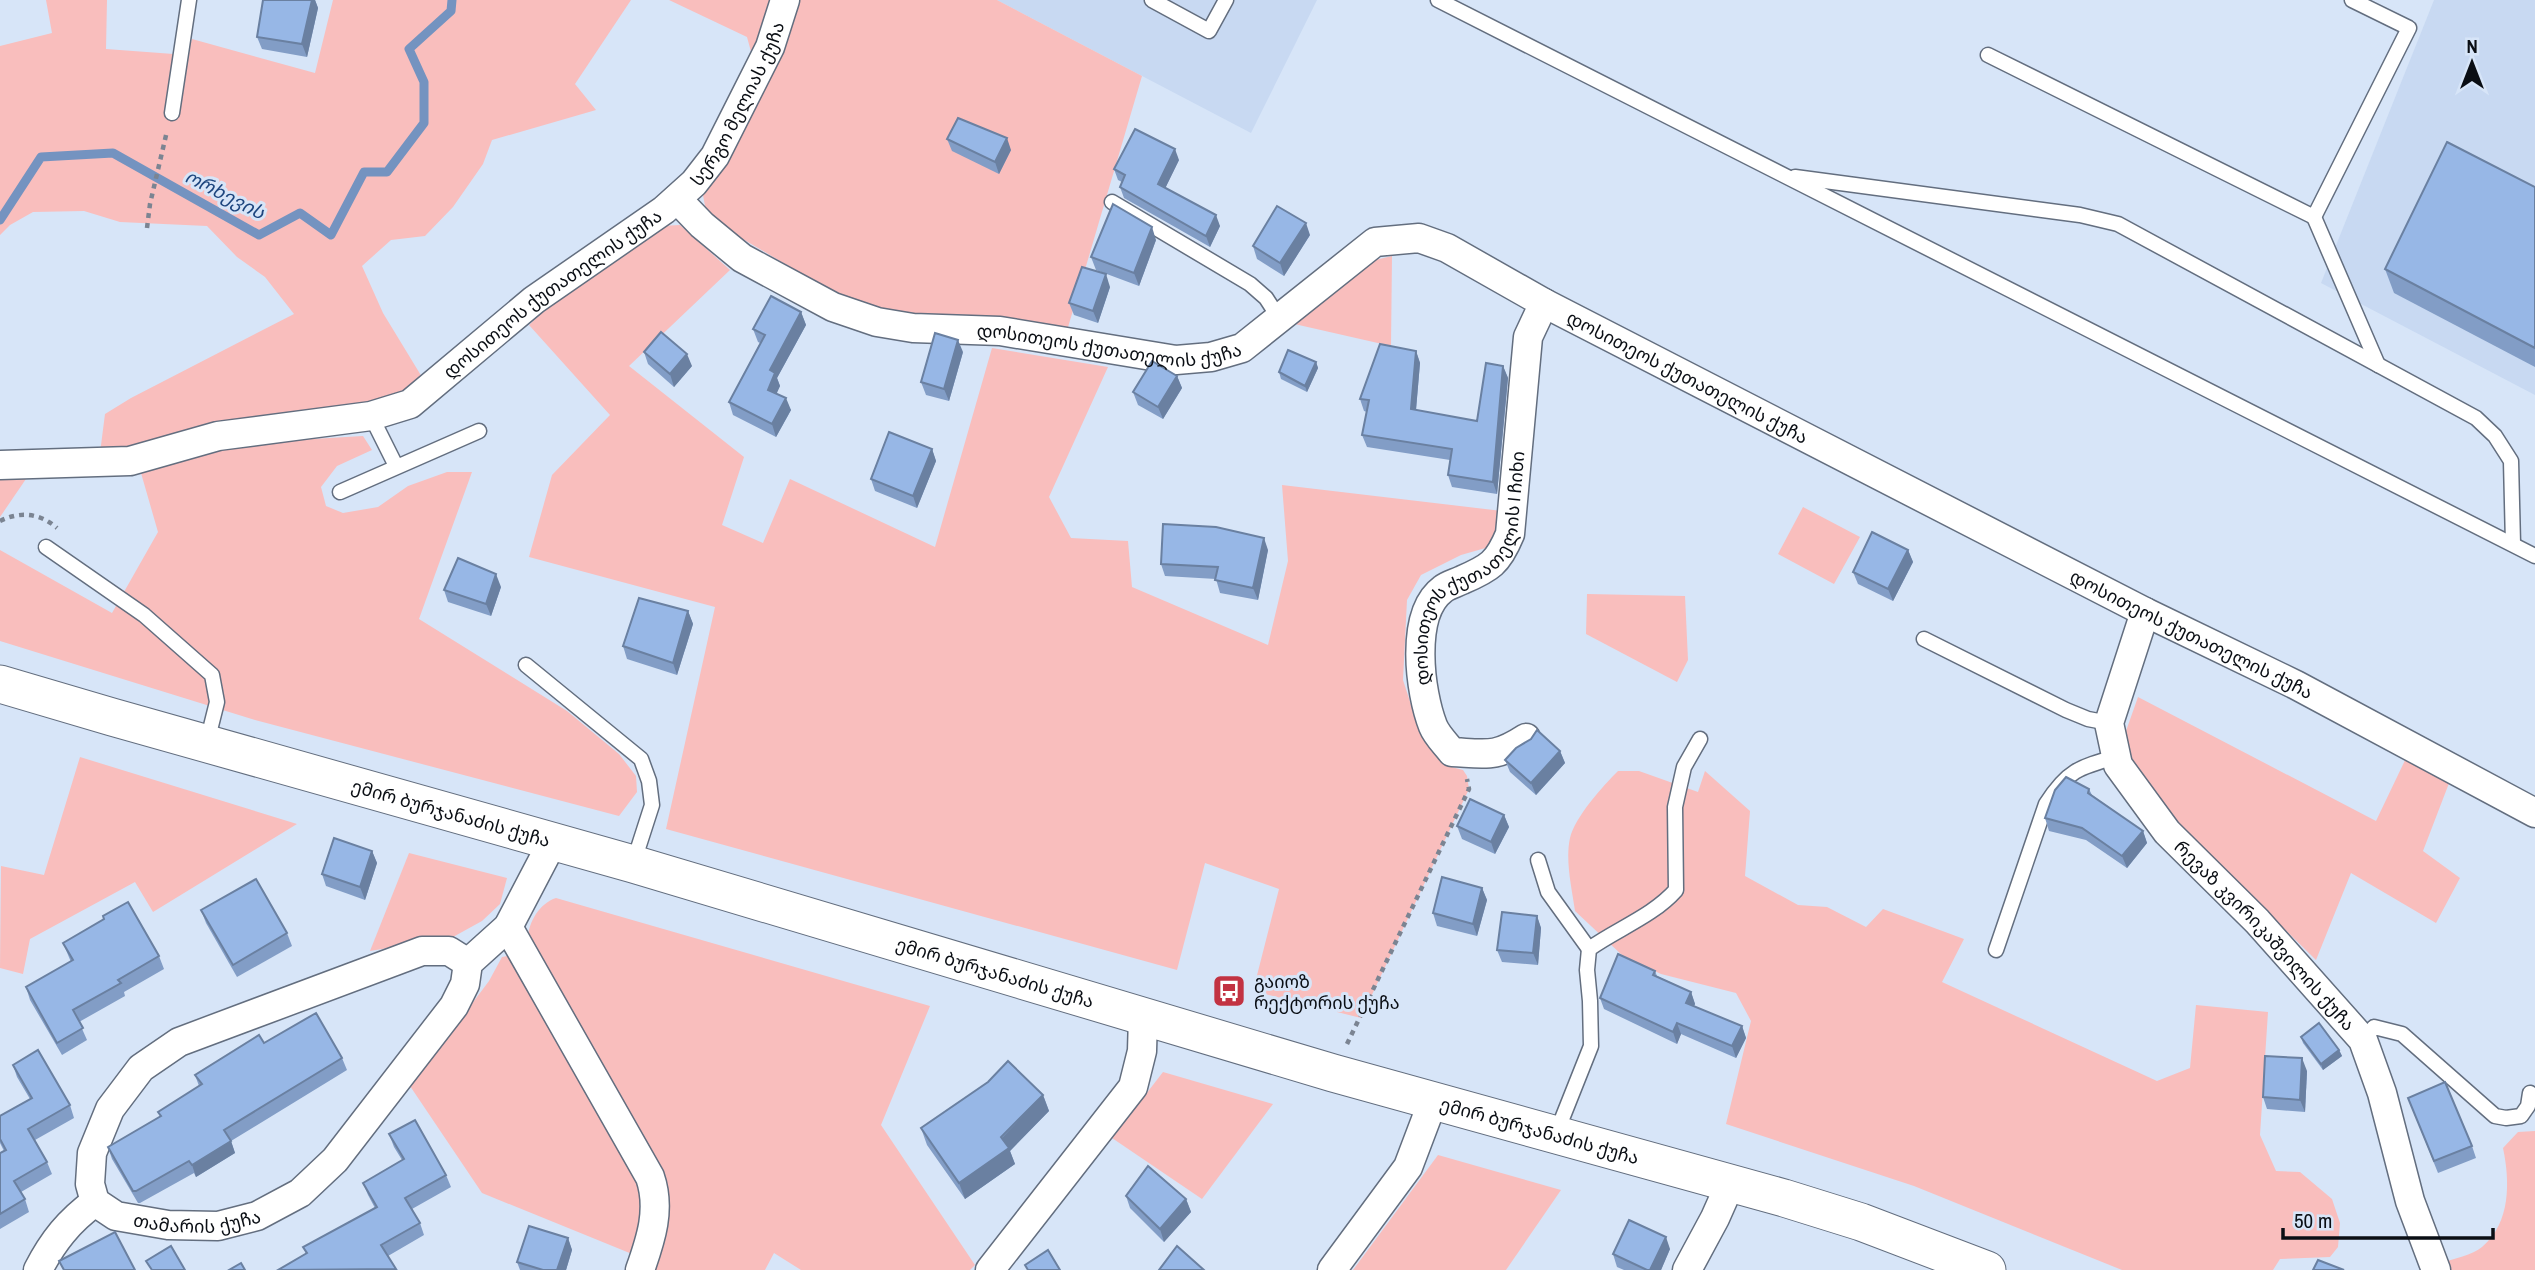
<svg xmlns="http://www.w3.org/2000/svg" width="2535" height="1270" font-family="'Archivo Narrow','Noto Sans Georgian',sans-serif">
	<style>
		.built { fill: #c8d9f2 }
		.green { fill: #f9bebd }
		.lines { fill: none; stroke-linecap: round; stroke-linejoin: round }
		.stream { stroke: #7493c0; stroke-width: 9 }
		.service-casing { stroke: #636e7f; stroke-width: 17 }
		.minor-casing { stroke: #636e7f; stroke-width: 31 }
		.tertiary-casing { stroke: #636e7f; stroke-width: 39 }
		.path { stroke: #7b8492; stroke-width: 4.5; stroke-dasharray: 5 5; stroke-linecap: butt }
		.service { stroke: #fff; stroke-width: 14 }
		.minor { stroke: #fff; stroke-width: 28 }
		.tertiary { stroke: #fff; stroke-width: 37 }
		.wall { fill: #829dc6 }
		.shaded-wall { fill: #6a80a1 }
		.building { fill: #97b7e6; stroke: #6a80a1; stroke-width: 2 }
		.labels { text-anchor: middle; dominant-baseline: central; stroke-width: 6; stroke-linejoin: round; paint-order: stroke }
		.street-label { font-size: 18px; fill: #0a0e14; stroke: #d7e5f8 }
		.poi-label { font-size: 18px; fill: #0a0e14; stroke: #d7e5f8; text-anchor: start }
		.water-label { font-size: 19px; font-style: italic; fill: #1d457e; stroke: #d7e5f8 }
	</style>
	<rect width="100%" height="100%" fill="#d7e5f8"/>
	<g class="built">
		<path d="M997,0H1317L1251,133Z"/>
		<path d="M2434,0H2535V395L2321,283Z"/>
	</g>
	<g class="green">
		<path d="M46,0H107L106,49L187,55L192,39L315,73L333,0H631L575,84L596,110L492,140L483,164L453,207L425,236L391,240L362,266L383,313L425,382L364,407L125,451L100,453L105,414L131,398L294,314L265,277L237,257L207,226L120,222L84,211L33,212L10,225L0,235V46L52,33Z"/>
		<path d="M669,0H777L753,59L747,37Z"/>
		<path d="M799,0H997L1142,76L1066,334L892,316L831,291L724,228L706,211L702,190L795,14Z"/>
		<path d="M680,225L730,270L629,366L744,457L722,525L763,543L790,479L935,547L992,348L1108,367L1049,497L1071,538L1128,541L1132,587L1268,645L1288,561L1282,485L1502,511L1498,537L1489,547L1461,555L1421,575L1407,600L1403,680L1415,717L1444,765L1463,770L1467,776L1469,789L1361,1018L1253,991L1279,889L1205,863L1177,970L666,829L715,607L529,557L552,475L610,415L529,325L559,296L661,226Z"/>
		<path d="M1392,256L1391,346L1290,323L1363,263Z"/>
		<path d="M363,436L372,450L337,466L321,487L326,506L343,513L378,507L408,486L447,472H472L419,619L567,711L619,754L636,776L637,792L619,816L255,720L0,641V550L112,613L158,532L141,473L245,443Z"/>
		<path d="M0,476H28L0,517Z"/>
		<path d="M1803,507L1860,537L1834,584L1778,554Z"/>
		<path d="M1587,594L1685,596L1688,660L1677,682L1586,634Z"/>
		<path d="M2138,697L2376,821L2408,754L2451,778L2423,851L2460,878L2436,923L2351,873L2316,960L2162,809L2132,771L2126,751V731Z"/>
		<path d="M80,757L297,824L153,912L135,882L30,939L23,974L0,968L1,866L44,875Z"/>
		<path d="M1618,771H1639L1698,792L1705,771L1750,811L1745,876L1798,905L1827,907L1866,927L1883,909L1964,939L1942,982L2157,1081L2190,1068L2196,1005L2268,1012L2260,1135L2276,1171L2300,1172L2332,1199L2340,1223L2338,1247L2330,1257L2280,1259L2273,1270H2122L1914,1186L1726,1124L1751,1021L1736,993L1661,974L1623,956L1575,911C1572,889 1565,861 1570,838C1575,817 1603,786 1618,771Z"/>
		<path d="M409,853L507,878L500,904L482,921L453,937L370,951Z"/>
		<path d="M556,898L930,1006L881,1125L975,1265L970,1270H801L774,1253L765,1270H651L666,1229L528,939C528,922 540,903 556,898Z"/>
		<path d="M513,955L648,1189L637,1256L482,1193L410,1086L489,981L502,957Z"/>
		<path d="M1163,1072L1273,1104L1202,1199L1112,1138Z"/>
		<path d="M2535,1131V1270H2446L2440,1263C2453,1259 2473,1255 2482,1247C2511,1223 2510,1181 2503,1148L2518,1132Z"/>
		<path d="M1438,1155L1561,1190L1506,1270H1353Z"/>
	</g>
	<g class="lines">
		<path class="stream" d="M0,220L41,157L113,153L259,235L300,213L331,235L364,172H387L424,123V82L409,49L451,11L452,0"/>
		<defs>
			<g id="service">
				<path d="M1152,0L1209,31L1226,0"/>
				<path d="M1438,0L2535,556"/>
				<path d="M1988,55L2314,217L2409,28L2352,0"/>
				<path d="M172,113L189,0"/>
				<path d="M1795,177L2080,215L2118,224L2476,418L2495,436L2511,461L2513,544"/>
				<path d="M1112,202L1250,284L1266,298L1279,318"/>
				<path d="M2314,217L2378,365"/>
				<path d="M371,416L396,466"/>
				<path d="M340,492L479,431"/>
				<path d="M46,547L144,615L212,675L217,702L207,742"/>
				<path d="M1924,639L2066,710L2088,719L2109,723"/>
				<path d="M526,665L641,759L649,781L652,805L633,864"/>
				<path d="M1538,860L1548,892L1589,949"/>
				<path d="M1996,950L2046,804C2067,771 2079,767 2116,757"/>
				<path d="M2363,1040L2374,1027L2402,1034L2495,1116L2506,1118L2521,1116L2528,1106L2530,1093"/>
				<path d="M1556,1134L1591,1046L1590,1001L1587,970L1589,949C1617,929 1653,916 1676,890L1675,807L1684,767L1700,739"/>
			</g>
			<g id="minor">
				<path id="s1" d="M677,199L702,225L742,258L833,307L877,322L913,328L1000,331L1176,360L1211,357L1242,348L1375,242L1419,238L1447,248L1544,303L2145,612L2296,685L2535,813"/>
				<path id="s2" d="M0,465L130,461L218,436L371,416L410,404L534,300L664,210L694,183L715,156L770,47L785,0"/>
				<path id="s3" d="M2145,612L2109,723L2118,765L2167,832L2257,921L2363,1040L2382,1093L2410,1201L2436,1270"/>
				<path id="s4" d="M1526,738C1495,758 1488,754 1452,752C1446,744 1437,736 1433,726C1420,693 1409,614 1443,589C1448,585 1456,583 1462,580C1490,568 1498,563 1510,534L1528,337L1544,303"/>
				<path d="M508,927L650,1177C661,1209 651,1239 640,1270"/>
				<path id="s5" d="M468,963L449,951H422L179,1042L141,1068L110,1109L92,1153L90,1184L95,1202L116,1216L168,1225L218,1226L257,1216L300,1193L335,1160L454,1006L465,984L468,963L508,927L553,841"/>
				<path d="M38,1270C53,1241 69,1221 95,1202"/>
				<path d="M990,1270L1133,1087L1142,1051L1143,1017"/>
				<path d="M1332,1270L1408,1167L1433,1101"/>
				<path d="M1687,1270L1715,1218L1731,1182"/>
			</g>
			<g id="tertiary">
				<path id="s6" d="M0,684L112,717L633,864L1333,1073L1784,1198L1861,1222L1987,1270"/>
			</g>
		</defs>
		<use href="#service" class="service-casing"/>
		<use href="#minor" class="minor-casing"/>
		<use href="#tertiary" class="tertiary-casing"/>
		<g class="path">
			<path d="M147,228L150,204L167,131"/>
			<path d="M0,521C20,511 40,513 57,528"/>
			<path d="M1347,1044L1469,789L1467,779"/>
		</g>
		<use href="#service" class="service"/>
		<use href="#minor" class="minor"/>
		<use href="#tertiary" class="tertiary"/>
	</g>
	<g class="wall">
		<path d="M263,0H315L318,8L307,57L262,49L257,37Z"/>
		<path d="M947,139L1011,150L999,174L952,151Z"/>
		<path d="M1179,160L1165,188L1220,226L1210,247L1124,198L1120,187L1122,182L1118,180L1114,169Z"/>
		<path d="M2535,187V367L2394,293L2385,269Z"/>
		<path d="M1310,235L1284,276L1257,259L1253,246Z"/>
		<path d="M1156,240L1139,286L1096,270L1091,257Z"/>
		<path d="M1110,287L1098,323L1074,315L1069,303Z"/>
		<path d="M801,312L806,325L777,378L780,386L776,393L791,410L776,437L733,415L729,402L760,343L758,342L753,329Z"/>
		<path d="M1416,351L1420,363L1416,410L1477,421L1503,366L1508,378L1497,494L1452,487L1448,475L1450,460L1367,447L1362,435L1367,412L1364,411L1360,399Z"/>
		<path d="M644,352L692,366L674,387L648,364Z"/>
		<path d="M963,352L949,401L926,395L921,382Z"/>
		<path d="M1316,362L1318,368L1307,392L1281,379L1279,372Z"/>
		<path d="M1177,376L1182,388L1163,419L1138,405L1133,392Z"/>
		<path d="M932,449L936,461L917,508L875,491L871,479Z"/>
		<path d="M1268,550L1258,600L1220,593L1216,579L1165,576L1161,564Z"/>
		<path d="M1908,550L1913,562L1893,601L1858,584L1853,572Z"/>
		<path d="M501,587L491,616L448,602L444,590Z"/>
		<path d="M688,611L693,624L677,675L627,659L623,646Z"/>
		<path d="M1531,739L1560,751L1565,763L1536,795L1510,772L1505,760Z"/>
		<path d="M2089,789L2092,795L2143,831L2147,843L2127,868L2086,840L2049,831L2045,818Z"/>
		<path d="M1504,815L1509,827L1495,854L1462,839L1457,826Z"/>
		<path d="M372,851L377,863L365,900L326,886L322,874Z"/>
		<path d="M1482,888L1487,900L1477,936L1437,926L1433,913Z"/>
		<path d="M201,910L287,933L292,946L237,977L206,923Z"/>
		<path d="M1537,916L1541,928L1538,965L1502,962L1497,950Z"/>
		<path d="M63,943L159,956L164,969L124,992L125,996L79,1022L87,1040L62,1055L30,1000L26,987L71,962Z"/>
		<path d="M1655,971L1657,976L1691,992L1695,1004L1694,1006L1742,1026L1746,1038L1736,1058L1681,1034L1677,1044L1604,1009L1600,998Z"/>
		<path d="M2301,1037L2339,1050L2342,1056L2323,1070L2303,1043Z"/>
		<path d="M264,1043L342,1058L347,1070L231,1141L235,1153L196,1177L194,1173L140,1203H138L112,1159L108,1147L160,1117L158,1112L199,1086L195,1075Z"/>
		<path d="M13,1065L70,1105L74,1118L35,1140L47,1162L52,1174L21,1192L25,1199L29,1212L0,1229V1153L4,1151L0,1143V1116L30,1099L17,1077Z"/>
		<path d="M2307,1071L2305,1112L2267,1109L2263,1097Z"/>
		<path d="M1043,1095L1049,1111L1010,1151L1015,1164L965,1199L927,1145L921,1128Z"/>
		<path d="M2408,1098L2472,1146L2476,1158L2438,1173Z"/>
		<path d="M389,1134L446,1175L451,1187L412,1209L420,1223L424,1235L388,1256L396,1270H278L306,1254L303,1247L375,1208L368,1195L363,1183L402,1160L394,1147Z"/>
		<path d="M1126,1196L1186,1199L1191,1212L1164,1242L1130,1208Z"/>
		<path d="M568,1238L572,1250L566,1270H520L517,1262Z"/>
		<path d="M1670,1249L1661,1270H1624L1617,1267L1613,1254Z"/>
	</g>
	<g class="shaded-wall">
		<path d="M312,0H315L318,8L307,57L302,44Z"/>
		<path d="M1007,138L1011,150L999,174L995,162Z"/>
		<path d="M1175,149L1179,160L1162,195L1158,184Z"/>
		<path d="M1216,215L1220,226L1210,247L1206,236Z"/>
		<path d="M1306,223L1310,235L1284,276L1280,263Z"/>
		<path d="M1152,227L1156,240L1139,286L1134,273Z"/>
		<path d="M1106,274L1110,287L1098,323L1093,311Z"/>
		<path d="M801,312L806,325L777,378L780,386L773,402L768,390L770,370Z"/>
		<path d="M958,340L963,352L949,401L944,389Z"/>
		<path d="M1416,351L1420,363L1415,421L1411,409Z"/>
		<path d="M687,354L692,366L674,387L670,374Z"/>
		<path d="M1316,362L1318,368L1307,392L1305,386Z"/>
		<path d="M1503,366L1508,378L1497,494L1493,482Z"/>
		<path d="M1177,376L1182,388L1163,419L1158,407Z"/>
		<path d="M786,398L791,410L776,437L772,424Z"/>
		<path d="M932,449L936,461L917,508L913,496Z"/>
		<path d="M1264,538L1268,550L1258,600L1253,588Z"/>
		<path d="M1908,550L1913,562L1893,601L1888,589Z"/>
		<path d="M496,574L501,587L491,616L486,604Z"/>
		<path d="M688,611L693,624L677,675L673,663Z"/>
		<path d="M1560,751L1565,763L1536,795L1531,783Z"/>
		<path d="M1504,815L1509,827L1495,854L1491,842Z"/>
		<path d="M2143,831L2147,843L2127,868L2122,856Z"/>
		<path d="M372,851L377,863L365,900L360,887Z"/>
		<path d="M1482,888L1487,900L1477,936L1473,924Z"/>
		<path d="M1537,916L1541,928L1538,965L1533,953Z"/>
		<path d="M1691,992L1695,1004L1690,1014L1686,1003Z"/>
		<path d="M1677,1023L1681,1034L1677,1044L1673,1032Z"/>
		<path d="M1742,1026L1746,1038L1736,1058L1732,1046Z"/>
		<path d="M2339,1050L2342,1056L2323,1070L2321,1064Z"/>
		<path d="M2302,1058L2307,1071L2305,1112L2300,1100Z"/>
		<path d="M1043,1095L1049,1111L1010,1151L1015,1164L965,1199L959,1183Z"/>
		<path d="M231,1141L235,1153L196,1177L192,1165Z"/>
		<path d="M1186,1199L1191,1212L1164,1242L1160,1229Z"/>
		<path d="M1666,1237L1670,1249L1661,1270H1650Z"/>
		<path d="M568,1238L572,1250L566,1270H557Z"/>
	</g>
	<g class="building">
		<path d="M263,0H312L302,44L257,37Z"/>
		<path d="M958,118L1007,138L995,162L947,139Z"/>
		<path d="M1135,129L1175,149L1158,184L1216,215L1206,236L1120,187L1125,175L1114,169Z"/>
		<path d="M2447,142L2535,187V348L2385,269Z"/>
		<path d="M1113,204L1152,227L1134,273L1091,257Z"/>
		<path d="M1277,206L1306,223L1280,263L1253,246Z"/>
		<path d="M1082,267L1106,274L1093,311L1069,303Z"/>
		<path d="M771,296L801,312L770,370L775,373L768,390L786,398L772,424L729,402L765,335L753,329Z"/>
		<path d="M661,332L687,354L670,374L644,352Z"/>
		<path d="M935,333L958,340L944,389L921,382Z"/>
		<path d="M1380,344L1416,351L1411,409L1477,421L1486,363L1503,366L1493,482L1448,475L1452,449L1362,435L1369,400L1360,399Z"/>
		<path d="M1288,350L1316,362L1305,386L1279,372Z"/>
		<path d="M1152,361L1177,376L1158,407L1133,392Z"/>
		<path d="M889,432L932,449L913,496L871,479Z"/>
		<path d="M1163,524L1216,527L1264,538L1253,588L1215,580L1218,567L1161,564Z"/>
		<path d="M1872,532L1908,550L1888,589L1853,572Z"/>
		<path d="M458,558L496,574L486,604L444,590Z"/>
		<path d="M639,598L688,611L673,663L623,646Z"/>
		<path d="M1537,730L1560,751L1531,783L1505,760L1516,748L1531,739Z"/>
		<path d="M2066,777L2089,789L2088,793L2143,831L2122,856L2082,828L2045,818L2055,790Z"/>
		<path d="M1470,799L1504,815L1491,842L1457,826Z"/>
		<path d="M334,838L372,851L360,887L322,874Z"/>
		<path d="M1442,877L1482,888L1473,924L1433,913Z"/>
		<path d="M256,879L287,933L233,965L201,910Z"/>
		<path d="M128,902L159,956L118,980L121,983L73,1010L83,1028L57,1043L26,987L73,960L63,943L104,919L103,916Z"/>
		<path d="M1502,912L1537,916L1533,953L1497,950Z"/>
		<path d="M1618,954L1655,971L1653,975L1691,992L1686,1003L1742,1026L1732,1046L1677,1023L1673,1032L1600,998Z"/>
		<path d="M316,1013L342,1058L224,1130L231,1141L192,1165L189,1161L136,1191H133L108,1147L161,1116L158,1112L202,1084L195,1075L259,1035L264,1043Z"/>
		<path d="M2319,1023L2339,1050L2321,1064L2301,1037Z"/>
		<path d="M38,1050L70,1105L28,1129L47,1162L14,1181L25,1199L0,1214V1153L6,1150L0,1139V1116L32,1098L13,1065Z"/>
		<path d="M2265,1056L2302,1058L2300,1100L2263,1097Z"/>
		<path d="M1008,1061L1043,1095L1001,1137L1009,1148L959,1183L921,1128L988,1082Z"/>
		<path d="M2445,1082L2472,1146L2434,1161L2408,1098Z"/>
		<path d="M415,1120L446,1175L405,1198L420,1223L381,1245L396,1269L278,1270L307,1253L303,1247L377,1207L363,1183L404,1159L389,1134Z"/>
		<path d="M1148,1166L1186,1199L1160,1229L1126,1196Z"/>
		<path d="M1629,1220L1666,1237L1650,1270H1647L1613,1254Z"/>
		<path d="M529,1226L568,1238L557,1270H543L517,1262Z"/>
		<path d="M115,1232L135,1270H64L59,1261Z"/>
		<path d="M171,1246L185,1270H152L146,1261Z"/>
		<path d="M1177,1246L1204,1270H1159Z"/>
		<path d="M1048,1250L1060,1270H1028L1025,1265Z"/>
		<path d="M2318,1260L2344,1270H2313Z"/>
		<path d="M241,1263L245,1270H229Z"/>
	</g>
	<defs>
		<symbol id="bus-square" viewBox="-11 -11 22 22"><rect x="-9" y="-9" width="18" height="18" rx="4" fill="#c23242" stroke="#d7e5f8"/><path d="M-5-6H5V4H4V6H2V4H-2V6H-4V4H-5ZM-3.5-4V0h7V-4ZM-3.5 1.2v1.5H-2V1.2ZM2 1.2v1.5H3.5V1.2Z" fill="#fff"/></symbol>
	</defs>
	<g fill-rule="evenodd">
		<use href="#bus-square" x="1210" y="972" width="38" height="38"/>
	</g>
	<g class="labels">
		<g class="street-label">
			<text stroke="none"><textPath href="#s2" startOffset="868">სერგო მელიას ქუჩა</textPath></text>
			<text stroke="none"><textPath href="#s2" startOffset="597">დოსითეოს ქუთათელის ქუჩა</textPath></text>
			<text stroke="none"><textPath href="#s1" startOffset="472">დოსითეოს ქუთათელის ქუჩა</textPath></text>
			<text stroke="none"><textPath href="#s1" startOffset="1124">დოსითეოს ქუთათელის ქუჩა</textPath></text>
			<text stroke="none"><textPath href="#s4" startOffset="290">დოსითეოს ქუთათელის I ჩიხი</textPath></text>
			<text stroke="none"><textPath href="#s1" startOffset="1690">დოსითეოს ქუთათელის ქუჩა</textPath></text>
			<text stroke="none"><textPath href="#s6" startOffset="469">ემირ ბურჯანაძის ქუჩა</textPath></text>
			<text stroke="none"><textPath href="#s3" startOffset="385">რევაზ კვირიკაშვილის ქუჩა</textPath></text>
			<text stroke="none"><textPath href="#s6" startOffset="1036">ემირ ბურჯანაძის ქუჩა</textPath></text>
			<text stroke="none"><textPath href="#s6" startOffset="1603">ემირ ბურჯანაძის ქუჩა</textPath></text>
			<text stroke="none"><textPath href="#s5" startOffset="611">თამარის ქუჩა</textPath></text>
		</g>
		<g class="poi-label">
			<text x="1254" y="981">გაიოზ<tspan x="1254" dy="21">რექტორის ქუჩა</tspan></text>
		</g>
		<g class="water-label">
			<text transform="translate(225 194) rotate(27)">ორხევის</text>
		</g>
	</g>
	<g transform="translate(2472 63)" stroke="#d7e5f8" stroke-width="5" paint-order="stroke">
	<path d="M0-5L12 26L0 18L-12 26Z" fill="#0a0e14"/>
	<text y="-10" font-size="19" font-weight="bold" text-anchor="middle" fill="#0a0e14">N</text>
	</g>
	<path d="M2283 1228v10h210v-10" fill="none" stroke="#0a0e14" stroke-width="3.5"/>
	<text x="2294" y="1228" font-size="21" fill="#0a0e14" stroke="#d7e5f8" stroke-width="5" paint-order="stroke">50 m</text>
</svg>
